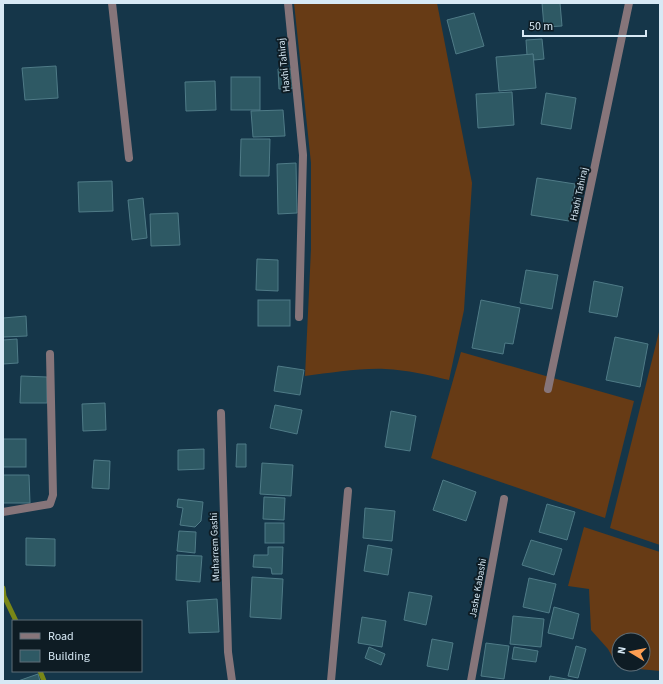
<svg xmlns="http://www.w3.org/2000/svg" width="663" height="684" font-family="'Source Sans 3',sans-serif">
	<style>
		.grass { fill: #673b15; fill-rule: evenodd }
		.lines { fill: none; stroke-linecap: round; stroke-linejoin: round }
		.stream { stroke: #798717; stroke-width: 5 }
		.building { fill: #2e5964; stroke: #4f7b87 }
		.lane { stroke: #86757a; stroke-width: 8 }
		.street { stroke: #86757a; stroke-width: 8 }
		.labels { text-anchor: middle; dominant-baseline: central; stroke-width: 4; stroke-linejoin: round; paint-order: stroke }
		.street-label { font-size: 10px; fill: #d7e9f5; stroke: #0e1c24 }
	</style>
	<rect width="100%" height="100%" fill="#153649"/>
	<g class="grass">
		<path d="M294,3H437L472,183L464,310L449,380C428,375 407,370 385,369C359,368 331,373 305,376L311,249V163Z"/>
		<path d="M660,328V545L610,528Z"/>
		<path d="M461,352L634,401L605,518L431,458Z"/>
		<path d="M584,527L660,552V671L618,667L608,649L591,630L589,589L568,586ZM619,640H643V664H619Z"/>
	</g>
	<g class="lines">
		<g class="stream">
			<path d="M3,588L4,596L16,621"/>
			<path d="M40,671L44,681"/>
		</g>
	</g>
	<g class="building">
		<path d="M542,3H560L562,26L544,27Z"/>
		<path d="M474,13L484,46L456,54L447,20Z"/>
		<path d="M542,39L544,59L534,60L533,54L527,55L526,40Z"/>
		<path d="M533,54L536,88L499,91L496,57Z"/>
		<path d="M56,66L58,98L25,100L22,68Z"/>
		<path d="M278,69H293L294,88L279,89Z"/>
		<rect x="231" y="77" width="29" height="33"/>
		<path d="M215,81L216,110L186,111L185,82Z"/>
		<path d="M512,92L514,125L478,128L476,94Z"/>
		<path d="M546,93L576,98L571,129L541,124Z"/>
		<path d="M283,110L285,136L253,137L251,111Z"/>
		<path d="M241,139H270L269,176H240Z"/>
		<path d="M296,163L297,213L278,214L277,164Z"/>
		<path d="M537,178L575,184L569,221L531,215Z"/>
		<path d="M112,181L113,211L79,212L78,182Z"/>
		<path d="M143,198L147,238L132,240L128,200Z"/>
		<path d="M178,213L180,245L151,246L150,214Z"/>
		<path d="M257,259L278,260V291L256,290Z"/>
		<path d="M526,270L558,275L552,309L520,303Z"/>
		<path d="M594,281L623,287L617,317L589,312Z"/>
		<rect x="258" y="300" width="32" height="26"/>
		<path d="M481,300L520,308L513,344L505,343L503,354L472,348Z"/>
		<path d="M26,316L27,336L3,337V318Z"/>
		<path d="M615,337L648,344L640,387L606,380Z"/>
		<path d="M17,339L18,363L3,364V340Z"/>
		<path d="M278,366L304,370L300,395L274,391Z"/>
		<path d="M21,376L47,377V403H20Z"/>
		<path d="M105,403L106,430L83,431L82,404Z"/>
		<path d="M275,405L302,410L297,434L270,428Z"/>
		<path d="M391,411L416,416L410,451L385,447Z"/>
		<rect x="3" y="439" width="23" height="28"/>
		<path d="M237,444H246V467H236Z"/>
		<path d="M204,449V469L178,470V450Z"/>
		<path d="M94,460L110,461L109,489L92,488Z"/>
		<path d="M262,463L293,465L291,496L260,494Z"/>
		<path d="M3,475H29L30,503H3Z"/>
		<path d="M443,480L476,492L466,521L433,510Z"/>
		<path d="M264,497L285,498L284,520L263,519Z"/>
		<path d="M178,499L203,502L201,521L195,527L180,525L183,508L177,507Z"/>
		<path d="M547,504L575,512L567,540L539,532Z"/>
		<path d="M365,508L395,511L392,541L363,538Z"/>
		<rect x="265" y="523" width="19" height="20"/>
		<path d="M179,531L196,532L195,553L177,551Z"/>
		<path d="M26,538L55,539V566L26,565Z"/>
		<path d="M531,540L562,549L554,575L522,565Z"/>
		<path d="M368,545L392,549L388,575L364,571Z"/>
		<path d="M268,547H283L282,574H272L271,568L253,567L254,555H268Z"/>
		<path d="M177,555L202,556L200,582L176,580Z"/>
		<path d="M252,577L283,579L281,619L250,617Z"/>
		<path d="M529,578L556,584L549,613L523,607Z"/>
		<path d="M409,592L432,596L426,625L404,620Z"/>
		<path d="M217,599L219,632L189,633L187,601Z"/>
		<path d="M554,607L579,614L573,639L548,633Z"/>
		<path d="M513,616L544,619L541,647L510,644Z"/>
		<path d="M362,617L386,621L382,647L358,643Z"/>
		<path d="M432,639L453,643L448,670L427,666Z"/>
		<path d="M486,643L509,646L504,679L481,676Z"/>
		<path d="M576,646L586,649L578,678L568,676Z"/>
		<path d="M369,647L385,654L381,665L365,658Z"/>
		<path d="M514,647L538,651L536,662L512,659Z"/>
		<path d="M38,674L40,681H18Z"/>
		<path d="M550,676L577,681H549Z"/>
	</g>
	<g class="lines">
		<path class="lane" d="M331,681L348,491"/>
		<g class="street">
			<path d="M112,3L129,158"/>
			<path d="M288,3L303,155L299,317"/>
			<path d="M548,389L629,3"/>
			<path d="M221,413L228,652L232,681"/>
			<path d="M3,512L50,504L53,495L50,354"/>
			<path d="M471,681L504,499"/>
		</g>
	</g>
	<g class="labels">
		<g class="street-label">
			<text transform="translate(284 65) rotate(-96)">Haxhi Tahiraj</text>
			<text transform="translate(579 194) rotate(-78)">Haxhi Tahiraj</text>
			<text transform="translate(215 547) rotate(-92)">Muharrem Gashi</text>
			<text transform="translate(478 588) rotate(-80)">Jashe Kabashi</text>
		</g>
	</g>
	<rect width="663" height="684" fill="none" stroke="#d7e9f5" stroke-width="8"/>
	<rect x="12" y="620" width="130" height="52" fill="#0e1c24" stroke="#5e6e78"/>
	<rect x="20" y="633" width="20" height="6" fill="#86757a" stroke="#5e6e78"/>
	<text x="48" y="640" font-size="12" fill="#d7e9f5">Road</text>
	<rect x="20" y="650" width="20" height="12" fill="#2e5964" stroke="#5e6e78"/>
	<text x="48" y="660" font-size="12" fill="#d7e9f5">Building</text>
	<g transform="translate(631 652) rotate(280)"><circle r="19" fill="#0e1c24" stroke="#5e6e78"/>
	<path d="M0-3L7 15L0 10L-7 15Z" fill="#fc9e52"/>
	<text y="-6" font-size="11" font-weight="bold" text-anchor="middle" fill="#d7e9f5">N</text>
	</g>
	<path d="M523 30v6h123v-6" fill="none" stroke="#d7e9f5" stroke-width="2"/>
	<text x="529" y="30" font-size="12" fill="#d7e9f5" stroke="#0e1c24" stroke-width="3" paint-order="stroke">50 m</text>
</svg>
